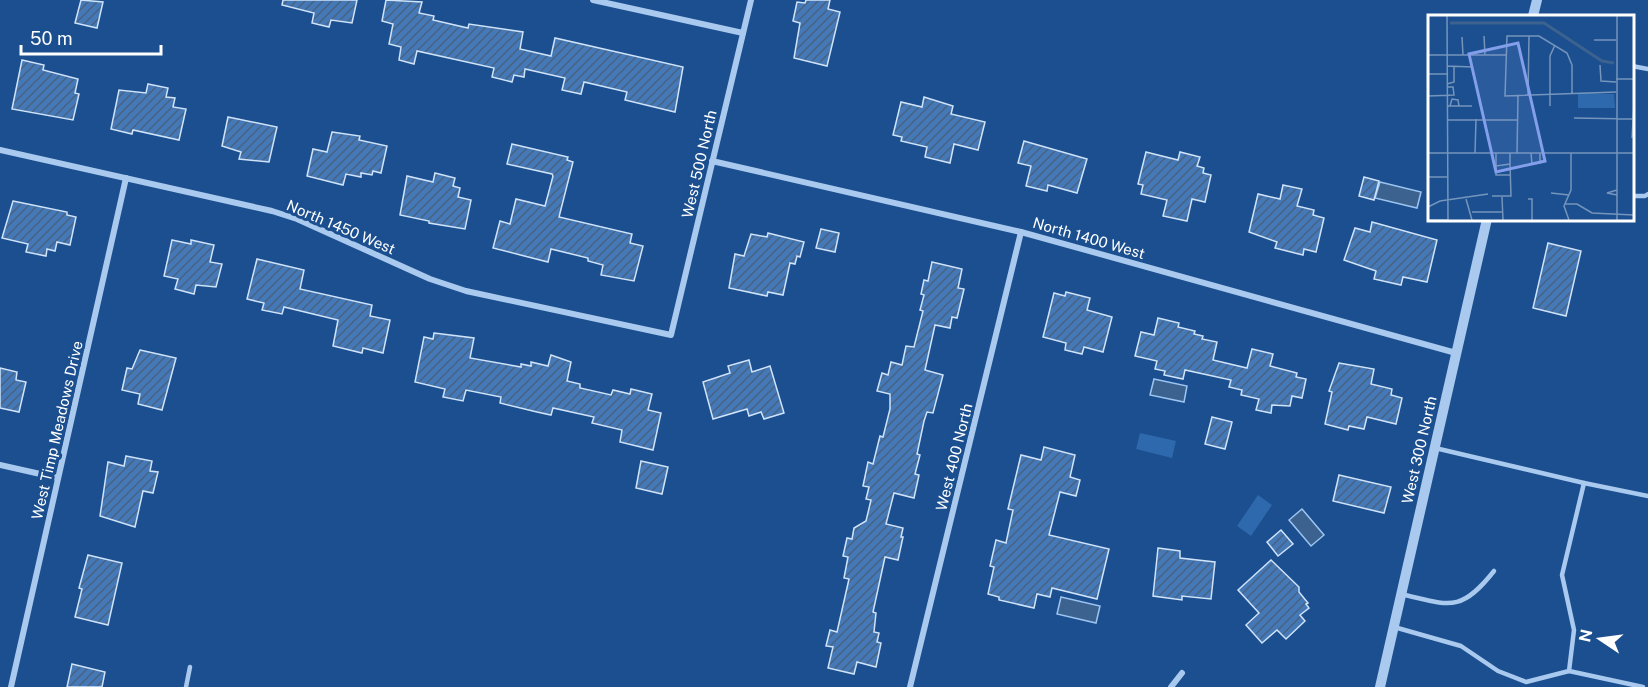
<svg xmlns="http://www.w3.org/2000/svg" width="1648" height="687" font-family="'Public Sans',sans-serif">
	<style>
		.pitch { fill: #2e69ad }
		.water { fill: #3c6290; stroke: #9cc4f0; stroke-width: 1.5 }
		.building { fill: url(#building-hatch); stroke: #cfe3fa; stroke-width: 1.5 }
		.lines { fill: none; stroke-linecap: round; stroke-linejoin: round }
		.service { stroke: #a9c9ee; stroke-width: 4.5 }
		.minor { stroke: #a9c9ee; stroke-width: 6 }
		.tertiary { stroke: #a9c9ee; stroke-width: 10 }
		.labels { text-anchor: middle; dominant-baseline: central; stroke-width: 6; stroke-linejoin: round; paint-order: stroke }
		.street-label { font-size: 15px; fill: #fff; stroke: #1b4f8f }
		.inset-river { fill: none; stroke: #3c6290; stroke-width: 3 }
		.inset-road { fill: none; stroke: #7695bc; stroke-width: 1.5 }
		.view { fill: #839eea; fill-opacity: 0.15; stroke: #839eea; stroke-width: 3 }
		.inset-edge { fill: none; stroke: #fff; stroke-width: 3 }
	</style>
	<defs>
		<pattern id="building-hatch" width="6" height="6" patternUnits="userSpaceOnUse" patternTransform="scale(1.5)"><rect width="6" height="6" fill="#4478b7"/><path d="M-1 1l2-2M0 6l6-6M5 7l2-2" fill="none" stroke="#486282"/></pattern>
	</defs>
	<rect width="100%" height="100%" fill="#1b4f8f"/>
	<g class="pitch">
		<path d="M1140,433L1176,441L1172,458L1136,449Z"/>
		<path d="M1258,495L1272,505L1251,536L1237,526Z"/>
	</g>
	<g class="water">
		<path d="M1380,182L1421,192L1417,208L1375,198Z"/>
		<path d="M1154,379L1187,386L1184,402L1150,395Z"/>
		<path d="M1302,509L1324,535L1311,546L1289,520Z"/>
		<path d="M1061,597L1100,606L1096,623L1057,614Z"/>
	</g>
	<g class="building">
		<path d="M81,0L103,2L97,28L75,23Z"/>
		<path d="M283,0H357L352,23L331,20L329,27L312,23L314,13L282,5Z"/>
		<path d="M386,0L422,2L419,13L434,16L433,20L468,28L469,24L523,32L520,49L551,56L555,38L683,67L675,112L625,100L627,92L584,82L581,94L562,90L565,78L525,69L524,77L514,75L512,82L492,77L494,68L417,51L414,64L399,60L401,47L389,44L393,24L382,21Z"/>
		<path d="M806,0H830L828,9L840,12L827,66L794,58L800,23L793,21L797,2L805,3Z"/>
		<path d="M22,60L44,65L43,70L78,79L75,93L79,94L73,120L12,109Z"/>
		<path d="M148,84L168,88L166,97L175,98L173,107L186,109L179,140L133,130L132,134L111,129L119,90L146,93Z"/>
		<path d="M924,97L953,106L951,114L985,122L978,150L954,144L950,163L925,157L927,147L901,141L902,137L893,135L901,102L922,107Z"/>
		<path d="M228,117L277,127L269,162L239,159L241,152L222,146Z"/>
		<path d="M332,132L360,136L359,140L387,146L381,173L373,171L372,175L361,173V177L346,174L343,185L307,176L313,149L327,152Z"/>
		<path d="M1024,141L1087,159L1077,193L1048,185L1047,191L1026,186L1031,166L1018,163Z"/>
		<path d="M512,144L568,157L567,160L573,162L559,217L632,234L630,243L643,246L634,281L601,275L603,265L588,261V258L551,249L548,262L493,248L500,221L510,224L516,199L545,206L553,176L552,174L507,164Z"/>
		<path d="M1146,152L1178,160L1180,152L1200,157L1197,166L1204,168L1203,173L1211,175L1205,202L1192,199L1187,221L1163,216L1167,200L1141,194L1143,185L1138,184Z"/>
		<path d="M435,173L455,178L453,186L460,188L458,197L471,200L465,229L429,223V221L400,215L407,176L433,182Z"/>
		<path d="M1364,177L1379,181L1374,200L1359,196Z"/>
		<path d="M1283,185L1302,189L1297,206L1314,210L1313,215L1324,218L1316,252L1304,249L1303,255L1275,248L1277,242L1249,232L1258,194L1280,199Z"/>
		<path d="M13,201L67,212V215L76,217L70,245L57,242L55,251L47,249L46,256L26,252L28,244L2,238Z"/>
		<path d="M1372,222L1437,240L1427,282L1403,277L1401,285L1374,279L1376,271L1344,260L1355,228L1370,232Z"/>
		<path d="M821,229L839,233L835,252L816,248Z"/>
		<path d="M768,233L804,242L800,257L797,256L795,264L790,263L783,295L768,292L767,296L729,288L735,254L744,256L751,234L767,237Z"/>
		<path d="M172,240L191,244V240L214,245L210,262L222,264L216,287L196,285L194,294L175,289L178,279L164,276Z"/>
		<path d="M1548,243L1581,251L1566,316L1533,308Z"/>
		<path d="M257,259L304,270L300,289L372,305L370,316L390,320L383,353L363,348L362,353L333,346L338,320L284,307L282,314L262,310L264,303L247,299Z"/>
		<path d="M932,262L962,269L958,288L964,289L957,318L952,317L950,328L935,325L925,370L943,375L933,413L927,412L924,421L917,454L920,455L915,474L919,475L914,498L894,493L886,524L903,528L901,537H903L898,560L885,557L873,612L876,613L874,632L879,633L877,642L881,643L876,667L857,662L854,674L828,668L833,647L826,646L830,630L837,632L849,579L844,578L848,557L843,556L847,538L852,539L854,528L866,521L871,500L866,499L869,487L863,486L868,462L873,464L880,436L883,437L890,409V394L877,391L882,373L888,375L891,362L902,365L906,346L914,347L923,311L920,310L924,295L921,294L924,280L928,281Z"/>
		<path d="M1066,292L1090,298L1087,310L1112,317L1103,352L1084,347L1082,354L1065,350L1066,343L1043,337L1054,293L1065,296Z"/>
		<path d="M1158,318L1179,323L1178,327L1195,331L1194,334L1203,336L1202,339L1217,342L1213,360L1247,368L1252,349L1273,354L1270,366L1297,373L1296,377L1306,379L1302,398L1292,396L1290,406L1272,405L1271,413L1256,410L1259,399L1241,395L1242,390L1229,387L1231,380L1185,370L1183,379L1164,375L1165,371L1155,369L1157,361L1135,356L1141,332L1154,335Z"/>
		<path d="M434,333L474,338L470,358L521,367V364L531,366V362L548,366L551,355L571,362L567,381L580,384V388L611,395L613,390L630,394L631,389L652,394L648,410L661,413L653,450L620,442L622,430L592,423L594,417L553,408L551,415L537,412L500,403L501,397L466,390L463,401L443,397L445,389L415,382L424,337L433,339Z"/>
		<path d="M140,350L176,358L162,410L138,404L140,394L122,390L127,368L132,369Z"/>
		<path d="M749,360L752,372L770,366L784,413L764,419L761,412L749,416L747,409L713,419L703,382L730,373L728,366Z"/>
		<path d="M1339,363L1374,369L1371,384L1392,389L1391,395L1402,398L1396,424L1367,417L1364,429L1349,426L1348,430L1325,424L1332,392L1329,391Z"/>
		<path d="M0,368L17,372L16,380L26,382L19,412L0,408Z"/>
		<path d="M1212,417L1232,422L1225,449L1205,444Z"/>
		<path d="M1044,447L1075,455L1070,477L1080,480L1076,496L1060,492L1049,535L1109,549L1097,599L1052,588L1050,597L1037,594L1034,608L999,600V597L988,594L994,567L990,566L996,540L1006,543L1013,510L1008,509L1021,455L1041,460Z"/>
		<path d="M126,456L152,461L150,471L158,472L153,493L143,491L135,527L100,516L108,462L124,466Z"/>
		<path d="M641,461L668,467L662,494L636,488Z"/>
		<path d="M1339,475L1391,487L1384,513L1333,501Z"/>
		<path d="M1281,530L1293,544L1278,556L1267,542Z"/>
		<path d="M1158,548L1180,551V558L1215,562L1211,599L1182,596V600L1153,596Z"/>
		<path d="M88,555L122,563L108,625L75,617L82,589L79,588Z"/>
		<path d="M1271,560L1299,587V592L1308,603L1306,604L1309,608L1300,615L1305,621L1286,639L1277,630L1262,643L1246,625L1259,613L1238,590Z"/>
		<path d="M72,664L105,672L102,687H67Z"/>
	</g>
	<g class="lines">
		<g class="service">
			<path d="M1632,66L1648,69"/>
			<path d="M1632,196H1645L1648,194"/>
			<path d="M1584,483L1648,496"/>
			<path d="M1401,594C1449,605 1460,614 1494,571"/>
			<path d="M1394,627L1461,646L1498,671L1526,682L1569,671L1574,630L1562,575L1584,483L1435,448"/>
			<path d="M1569,671L1643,687"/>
			<path d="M186,687L190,667"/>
		</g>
		<g class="minor">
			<path d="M593,0L743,33"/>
			<path d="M0,150L272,211L297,219L430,279L466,291L671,335L751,0"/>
			<path d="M712,161L1021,232L1456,353"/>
			<path d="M0,465L58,478"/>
			<path d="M11,687L126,178"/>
			<path d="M910,687L1021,232"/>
			<path d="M1171,687L1182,673"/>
		</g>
		<g class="tertiary">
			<path d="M1533,16L1537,0"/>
			<path d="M1380,687L1487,219"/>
		</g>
	</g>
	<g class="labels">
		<g class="street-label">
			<text transform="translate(699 164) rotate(-77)">West 500 North</text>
			<text transform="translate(341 227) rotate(23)">North 1450 West</text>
			<text transform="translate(1089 238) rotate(16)">North 1400 West</text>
			<text transform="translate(57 430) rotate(-77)">West Timp Meadows Drive</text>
			<text transform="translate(1419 450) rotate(-77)">West 300 North</text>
			<text transform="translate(954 457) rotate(-76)">West 400 North</text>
		</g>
	</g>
	<g transform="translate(1428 15)">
		<rect width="206" height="206" fill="#1b4f8f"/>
		<path d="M150,78L186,79L187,93H150Z" fill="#2e69ad"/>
		<path class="inset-river" d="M22,8H116L174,46L186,48"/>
		<path class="inset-road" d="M19,0L20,205M56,21L57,40M34,22L35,40M166,25H188M0,40H79M172,50L173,66L188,67M19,51L45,52M0,59H19M188,64H206M19,69L26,67V52M144,78V50L139,38L111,21H79L77,81L188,77M0,81L26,80L25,72H19M100,81L101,21M19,91H44M22,91L24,84L30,85L31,91M122,91V41L127,30M146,103L204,104M19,105H90M204,123L206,89M0,138H206M47,138L48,104M68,138V151L82,149V138M89,138L90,81M103,138L104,149L112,148V138M68,151V160H82M0,162H19M123,178L141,180M189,180L179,178L189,175M64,181H83L82,149M74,182L75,205M38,184L44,205M100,184H104V205M137,189H149L164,198L206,200M0,192L12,186L60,179M44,197H75M0,205H20M141,205L136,191L143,175V138M189,205V0"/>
		<path class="view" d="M90,28L117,146L68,157L41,39Z"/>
		<rect width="206" height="206" class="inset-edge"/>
	</g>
	<g transform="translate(1600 639) rotate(283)" stroke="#1b4f8f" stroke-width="4.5" paint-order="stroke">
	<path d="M0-4.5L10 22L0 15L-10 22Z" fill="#ffffff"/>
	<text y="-9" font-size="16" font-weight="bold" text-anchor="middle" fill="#ffffff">N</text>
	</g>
	<path d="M21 45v9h140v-9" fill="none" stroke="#ffffff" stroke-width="3"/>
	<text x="30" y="45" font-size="18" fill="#ffffff" stroke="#1b4f8f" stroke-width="4.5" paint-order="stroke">50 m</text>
</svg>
